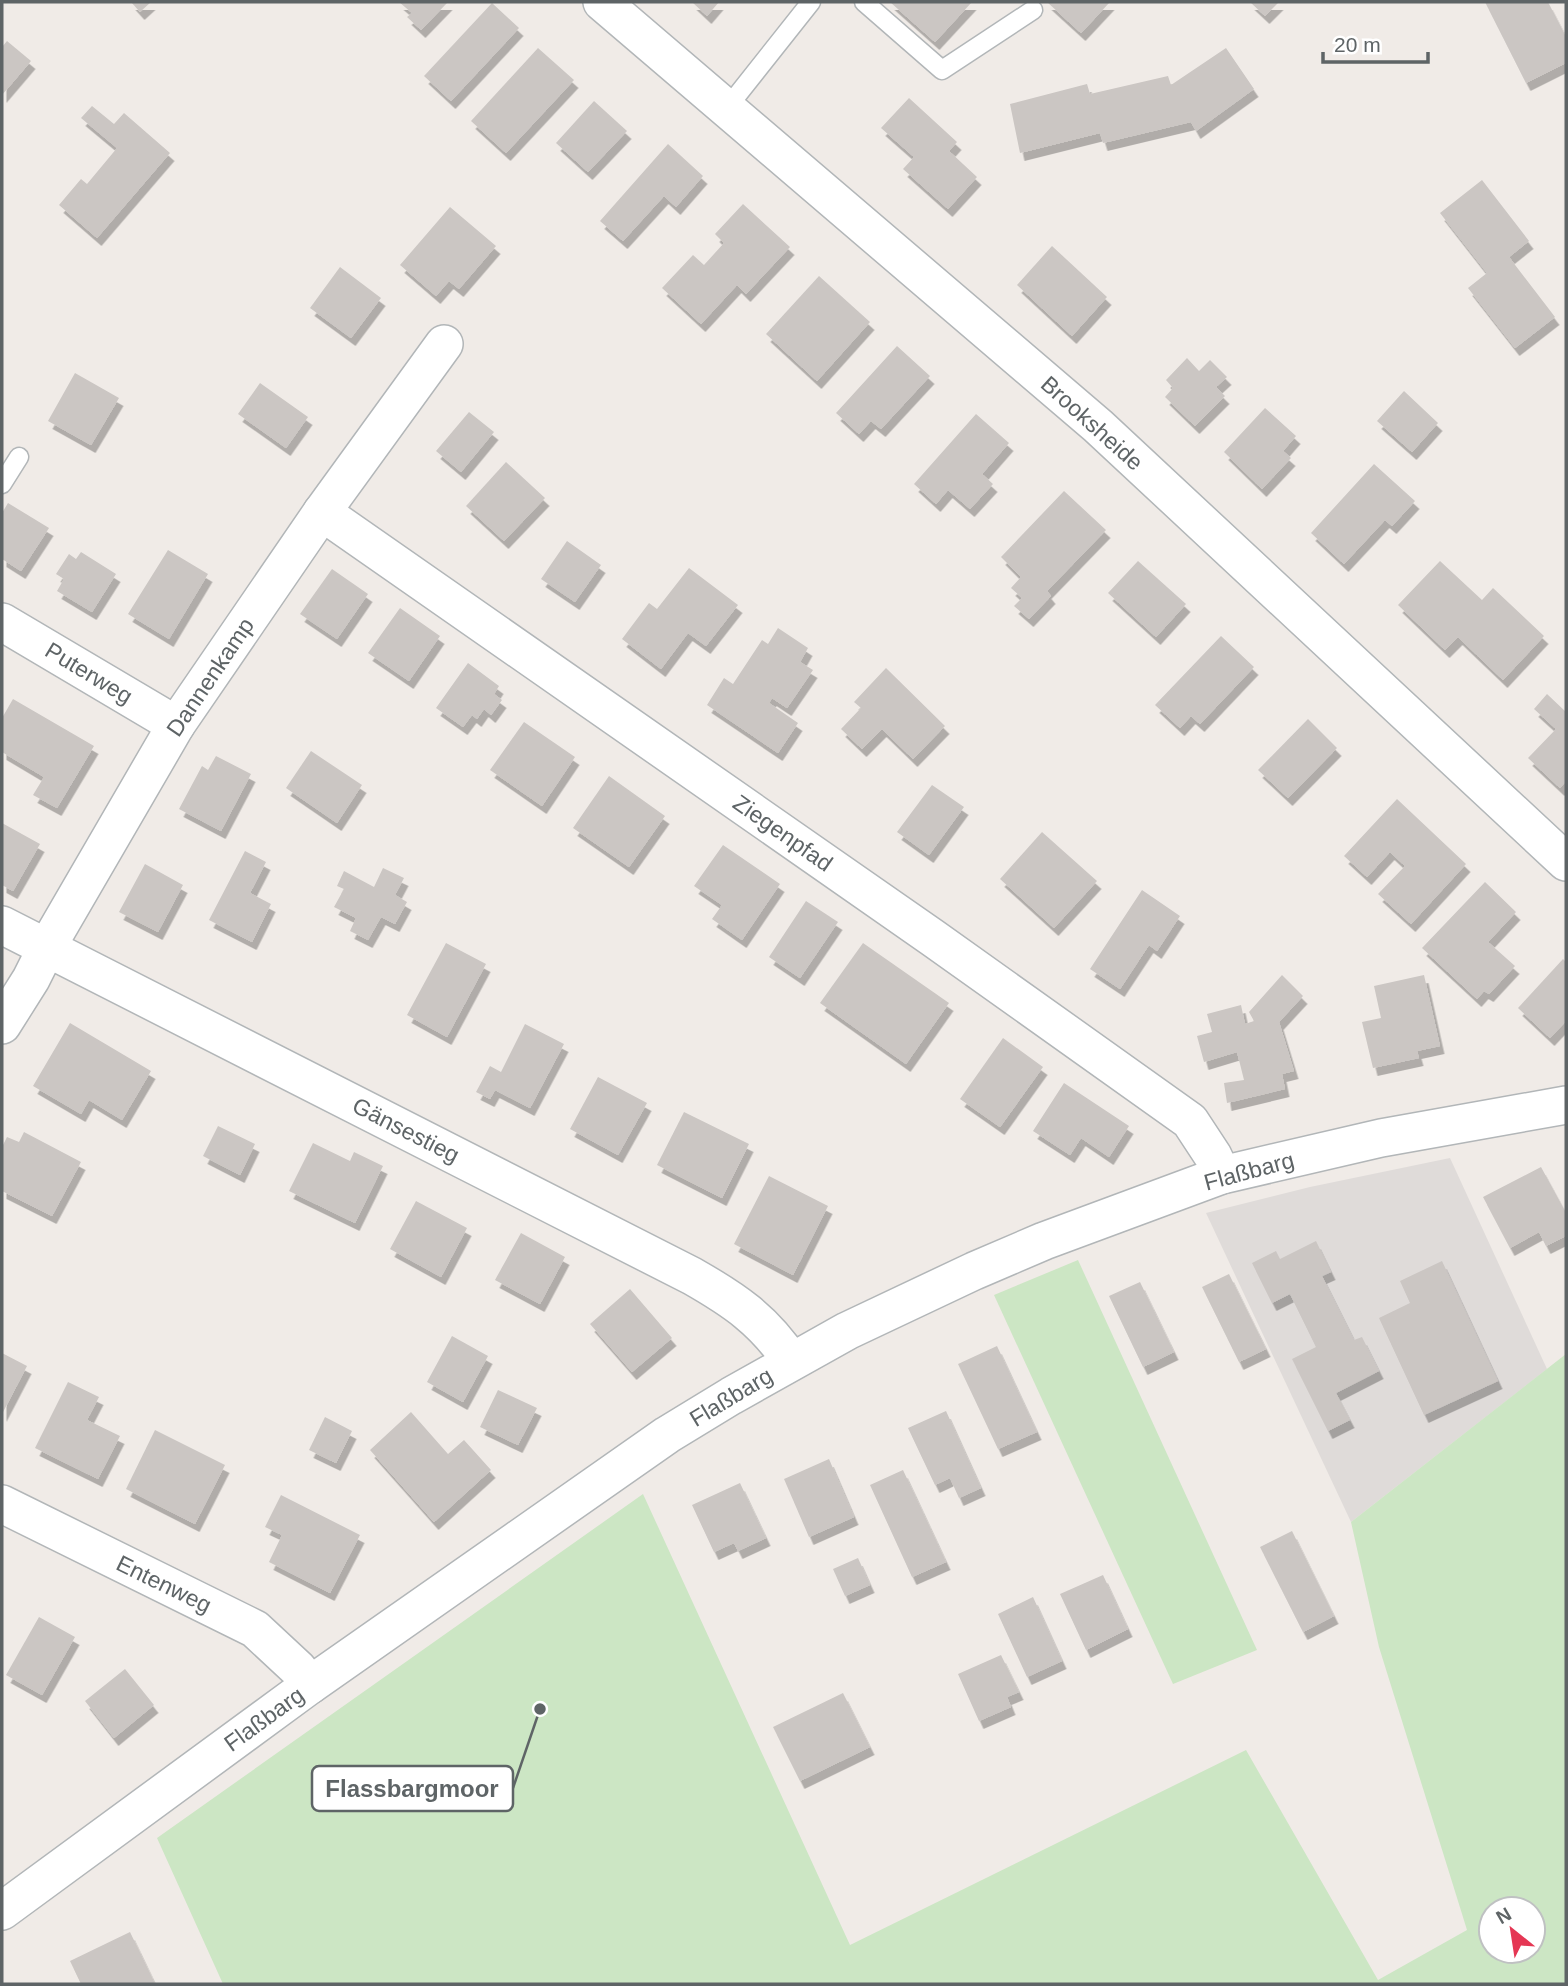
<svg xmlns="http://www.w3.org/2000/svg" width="1568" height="1986" font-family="Arial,sans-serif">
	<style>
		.industrial { fill: #dfdbd9 }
		.green { fill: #cce6c4; fill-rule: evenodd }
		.building { fill: #cbc6c3; filter: url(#shadow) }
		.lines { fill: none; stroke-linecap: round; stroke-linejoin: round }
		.service-casing { stroke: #b2b6b8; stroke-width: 21 }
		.minor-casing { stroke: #b2b6b8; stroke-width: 40 }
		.service { stroke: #fff; stroke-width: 18 }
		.minor { stroke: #fff; stroke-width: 37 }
		.labels { text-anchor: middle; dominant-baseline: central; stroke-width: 6; stroke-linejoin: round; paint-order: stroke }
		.street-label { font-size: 23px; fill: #5e6466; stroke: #fff }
		.leader { fill: none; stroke: #5e6466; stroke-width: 2.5 }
		.callout-dot { fill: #5e6466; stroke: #fff; stroke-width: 2.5 }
		.callout { fill: #fff; stroke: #5e6466; stroke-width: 2.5 }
		.callout-label { font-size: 24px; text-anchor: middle; font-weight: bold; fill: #5e6466 }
	</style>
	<defs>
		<filter id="shadow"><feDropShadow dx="4.5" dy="8" stdDeviation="0" flood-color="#0004"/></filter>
	</defs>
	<rect width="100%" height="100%" fill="#f0ebe7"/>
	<path class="industrial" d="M1450,1158L1547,1369L1351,1522L1206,1213L1310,1187Z"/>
	<g class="green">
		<path d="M1078,1260L1257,1650L1173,1684L994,1295Z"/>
		<path d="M1566,1354V1984H223L157,1838L643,1494L850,1945L1246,1750L1378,1980L1467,1930L1379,1647L1351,1522ZM1491,1909H1533V1951H1491Z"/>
	</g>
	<g class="building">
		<path d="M131,2H151L140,12Z"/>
		<path d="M399,2H448L421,30L407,17L412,13Z"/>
		<path d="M692,2H719L707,16Z"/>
		<path d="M890,2H972L935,42Z"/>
		<path d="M1047,2H1110L1081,33Z"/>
		<path d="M1250,2H1279L1265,16Z"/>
		<path d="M1485,2H1548L1566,37V63L1526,83Z"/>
		<path d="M492,3L519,28L451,101L424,76Z"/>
		<path d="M7,41L31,61L2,95V47Z"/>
		<path d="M538,48L574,80L506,153L471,121Z"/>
		<path d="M1226,48L1254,89L1196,131L1191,122L1103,143L1100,133L1020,153L1010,104L1087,84L1090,94L1168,76L1171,85Z"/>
		<path d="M909,98L957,142L949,151L977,177L948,209L903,169L914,157L881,128Z"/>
		<path d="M594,101L627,131L588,172L556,143Z"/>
		<path d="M92,106L114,124L124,113L170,153L97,238L59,205L81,179L87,184L117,148L81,118Z"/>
		<path d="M668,144L703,176L676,207L664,196L623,241L600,221Z"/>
		<path d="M1482,180L1529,241L1509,257L1555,317L1515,348L1468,288L1487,273L1440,213Z"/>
		<path d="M743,204L790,247L746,294L737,285L701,324L662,288L693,255L704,265L724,243L715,234Z"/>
		<path d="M450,207L496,246L459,289L449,281L436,296L400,265Z"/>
		<path d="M1052,246L1107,297L1072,336L1017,285Z"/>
		<path d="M340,267L381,298L351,338L310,308Z"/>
		<path d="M819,276L870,322L817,381L766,334Z"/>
		<path d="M897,346L930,376L881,429L871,421L859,434L836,413Z"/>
		<path d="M1187,358L1199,371L1210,360L1227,377L1216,387L1225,396L1195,426L1165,397L1173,388L1166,380Z"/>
		<path d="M75,373L119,398L91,445L48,421Z"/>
		<path d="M260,383L308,417L286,448L238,414Z"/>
		<path d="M1404,391L1438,423L1412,452L1377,421Z"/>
		<path d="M1265,408L1296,436L1283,451L1291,458L1262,489L1224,452Z"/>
		<path d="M469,412L494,432L461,472L436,451Z"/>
		<path d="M976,414L1009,443L982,474L993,484L970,509L948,490L936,504L914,484Z"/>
		<path d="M506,462L545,498L504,541L466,506Z"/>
		<path d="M1374,464L1415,501L1392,526L1385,520L1344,564L1311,533Z"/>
		<path d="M1064,491L1106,530L1047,591L1051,596L1029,619L1014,606L1022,598L1011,588L1021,577L1001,557Z"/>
		<path d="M8,503L49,528L21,571L2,559V513Z"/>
		<path d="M567,541L601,565L575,602L541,579Z"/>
		<path d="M168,550L208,574L169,639L128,614Z"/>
		<path d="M81,552L116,574L92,612L57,591L64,579L56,574L69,554L76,559Z"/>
		<path d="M1138,561L1186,604L1156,637L1108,593Z"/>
		<path d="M1440,561L1482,600L1493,588L1544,636L1503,680L1458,637L1445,650L1398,605Z"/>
		<path d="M689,568L738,605L706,646L688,633L661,669L622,639L649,603L657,609Z"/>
		<path d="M332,569L368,594L337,639L300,614Z"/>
		<path d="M400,608L440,636L409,681L368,653Z"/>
		<path d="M778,628L808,648L800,662L813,670L787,708L772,698L769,703L798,723L778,753L707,705L724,678L733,684L762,640L768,644Z"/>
		<path d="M1221,636L1254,667L1200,724L1191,716L1180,728L1155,705Z"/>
		<path d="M468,663L499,686L494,694L502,700L491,715L484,709L477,719L472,715L463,727L436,708Z"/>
		<path d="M886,668L945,726L913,759L882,729L862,749L841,729L861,708L854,702Z"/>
		<path d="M1547,694L1566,712V781L1560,788L1528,758L1556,729L1534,709Z"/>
		<path d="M13,699L94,746L57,808L33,795L44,777L2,752V718Z"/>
		<path d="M1308,719L1337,748L1288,798L1258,770Z"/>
		<path d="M524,722L575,757L542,806L490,770Z"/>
		<path d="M311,751L362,785L337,823L286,788Z"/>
		<path d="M216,756L251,774L221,831L179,809L202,766L208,770Z"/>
		<path d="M609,776L665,816L629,867L573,828Z"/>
		<path d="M932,785L964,807L929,855L897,832Z"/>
		<path d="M1397,799L1466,864L1411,924L1378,894L1405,866L1390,852L1367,877L1344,856Z"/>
		<path d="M2,823L40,844L13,891L2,885Z"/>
		<path d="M1042,832L1097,881L1054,928L1000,879Z"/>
		<path d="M723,845L780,884L742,940L712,919L722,905L694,886Z"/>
		<path d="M245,851L266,862L250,893L271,904L252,942L209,920Z"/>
		<path d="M145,864L183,885L158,932L119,912Z"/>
		<path d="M383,868L404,878L395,895L407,902L395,924L381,917L368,940L350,931L356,918L334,907L344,889L337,886L344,871L374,887Z"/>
		<path d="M1485,882L1516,912L1488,942L1515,966L1489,994L1484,991L1477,999L1422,948Z"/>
		<path d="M1142,890L1180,916L1157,951L1149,945L1120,989L1090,969Z"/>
		<path d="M806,901L838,922L800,978L769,957Z"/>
		<path d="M446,943L486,964L447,1037L407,1015Z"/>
		<path d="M863,943L949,1003L906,1064L820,1003Z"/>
		<path d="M1563,959L1566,962V1021L1550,1038L1518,1008Z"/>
		<path d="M1282,975L1303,996L1279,1022L1294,1071L1282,1074L1285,1089L1227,1103L1224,1083L1244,1080L1237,1052L1204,1062L1197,1036L1212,1032L1207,1014L1241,1005L1245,1024L1254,1021L1249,1012Z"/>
		<path d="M1424,975L1440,1046L1417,1051L1419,1058L1373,1068L1362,1022L1381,1018L1374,986Z"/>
		<path d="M70,1023L151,1071L122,1120L89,1100L81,1114L33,1086Z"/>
		<path d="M525,1024L564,1044L530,1108L495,1090L490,1099L476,1092L490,1066L501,1072Z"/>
		<path d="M1003,1038L1043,1067L1000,1127L960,1099Z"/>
		<path d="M598,1077L647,1103L618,1155L570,1129Z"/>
		<path d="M1064,1083L1129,1126L1109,1157L1081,1138L1070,1155L1033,1131Z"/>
		<path d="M684,1112L749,1144L722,1198L657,1165Z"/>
		<path d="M218,1126L255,1144L240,1175L203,1156Z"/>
		<path d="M24,1132L81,1162L52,1216L2,1191V1147L7,1137L19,1142Z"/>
		<path d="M313,1143L350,1161L354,1152L383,1166L355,1223L289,1191Z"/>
		<path d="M1541,1167L1566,1213V1236L1546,1246L1539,1232L1510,1248L1483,1197Z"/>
		<path d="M769,1176L828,1206L793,1275L734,1244Z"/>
		<path d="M416,1201L467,1228L441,1277L390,1249Z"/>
		<path d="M521,1233L565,1257L540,1304L495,1280Z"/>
		<path d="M1316,1241L1331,1272L1322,1276L1354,1340L1362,1337L1379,1371L1336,1393L1350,1420L1328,1431L1292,1359L1316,1347L1290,1294L1272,1303L1252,1263L1276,1251L1280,1259Z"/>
		<path d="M1442,1261L1498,1381L1424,1415L1379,1318L1410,1303L1400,1281Z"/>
		<path d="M1229,1274L1266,1349L1239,1362L1202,1287Z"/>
		<path d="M1140,1282L1174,1352L1143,1367L1109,1296Z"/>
		<path d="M630,1289L672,1338L632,1372L590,1324Z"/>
		<path d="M452,1336L488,1356L463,1402L427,1382Z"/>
		<path d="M997,1346L1037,1432L998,1449L958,1364Z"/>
		<path d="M2,1353L27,1366L2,1414Z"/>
		<path d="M68,1382L99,1397L87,1420L120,1436L98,1479L35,1448Z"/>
		<path d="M498,1390L537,1408L518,1445L480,1427Z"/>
		<path d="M946,1411L981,1488L959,1498L950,1478L935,1485L908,1428Z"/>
		<path d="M411,1412L448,1454L464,1440L491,1470L434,1522L370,1450Z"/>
		<path d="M325,1417L352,1431L336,1463L309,1450Z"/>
		<path d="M155,1430L225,1465L195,1524L126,1489Z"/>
		<path d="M829,1459L854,1517L809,1537L784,1479Z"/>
		<path d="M903,1470L946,1562L912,1577L870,1485Z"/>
		<path d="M740,1483L766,1538L738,1551L734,1543L714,1552L692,1505Z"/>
		<path d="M281,1495L360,1535L330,1593L269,1562L282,1535L265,1527Z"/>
		<path d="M1292,1531L1334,1616L1303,1632L1260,1547Z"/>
		<path d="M858,1558L870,1585L845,1596L833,1569Z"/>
		<path d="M1103,1575L1128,1629L1086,1650L1060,1594Z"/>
		<path d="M1033,1597L1062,1661L1027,1677L998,1614Z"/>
		<path d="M39,1617L75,1637L42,1695L6,1675Z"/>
		<path d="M1001,1655L1019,1692L1007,1697L1011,1707L979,1721L958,1674Z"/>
		<path d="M125,1669L154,1705L114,1738L85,1701Z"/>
		<path d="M843,1693L870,1747L800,1781L773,1727Z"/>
		<path d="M130,1932L155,1984H81L70,1961Z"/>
	</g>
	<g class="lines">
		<defs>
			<g id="service">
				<path d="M864,2L942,70L1033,10"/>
				<path d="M727,108L811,2"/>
				<path d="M2,484L19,457"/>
			</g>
			<g id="minor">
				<path d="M602,2L1098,426L1566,862"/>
				<path d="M322,512L933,938L1190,1121L1213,1156L1222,1175"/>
				<path d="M2,622L176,725"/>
				<path d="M2,925L692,1276C734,1300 764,1320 791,1361"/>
				<path d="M2,1025L31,979L47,947L176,725L322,512L444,344"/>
				<path d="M2,1504L255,1629L298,1669L310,1685"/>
				<path d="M2,1911L310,1685L667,1435L731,1396L847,1331L974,1271L1044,1241L1222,1175L1381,1138L1566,1105"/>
			</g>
		</defs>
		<use href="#service" class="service-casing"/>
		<use href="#minor" class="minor-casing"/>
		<use href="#service" class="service"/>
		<use href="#minor" class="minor"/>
	</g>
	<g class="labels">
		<g class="street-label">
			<text transform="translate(1092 423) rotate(42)">Brooksheide</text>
			<text transform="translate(89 673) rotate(31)">Puterweg</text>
			<text transform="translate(210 677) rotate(-56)">Dannenkamp</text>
			<text transform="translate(783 833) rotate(35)">Ziegenpfad</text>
			<text transform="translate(406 1130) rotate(27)">Gänsestieg</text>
			<text transform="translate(1249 1171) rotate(-15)">Flaßbarg</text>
			<text transform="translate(731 1397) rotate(-31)">Flaßbarg</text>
			<text transform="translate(164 1584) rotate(26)">Entenweg</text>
			<text transform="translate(264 1719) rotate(-36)">Flaßbarg</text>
		</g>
	</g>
	<path class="leader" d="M540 1709L513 1788"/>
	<circle class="callout-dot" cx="540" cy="1709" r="7"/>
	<rect class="callout" x="312" y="1766" width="201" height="45" rx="7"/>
	<g class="callout-label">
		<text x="412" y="1797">Flassbargmoor</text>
	</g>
	<rect width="1568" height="1986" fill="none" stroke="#5e6466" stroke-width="7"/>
	<g transform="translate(1512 1930) rotate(330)"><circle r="33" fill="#ffffff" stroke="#bfc1c2" stroke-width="2"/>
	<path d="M0-5L12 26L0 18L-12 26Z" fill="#e53754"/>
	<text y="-10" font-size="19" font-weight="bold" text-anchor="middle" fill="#5e6466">N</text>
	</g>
	<path d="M1323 52v10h105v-10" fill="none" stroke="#5e6466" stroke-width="3.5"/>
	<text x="1334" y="52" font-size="21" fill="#5e6466" stroke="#ffffff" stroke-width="5" paint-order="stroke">20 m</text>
</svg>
